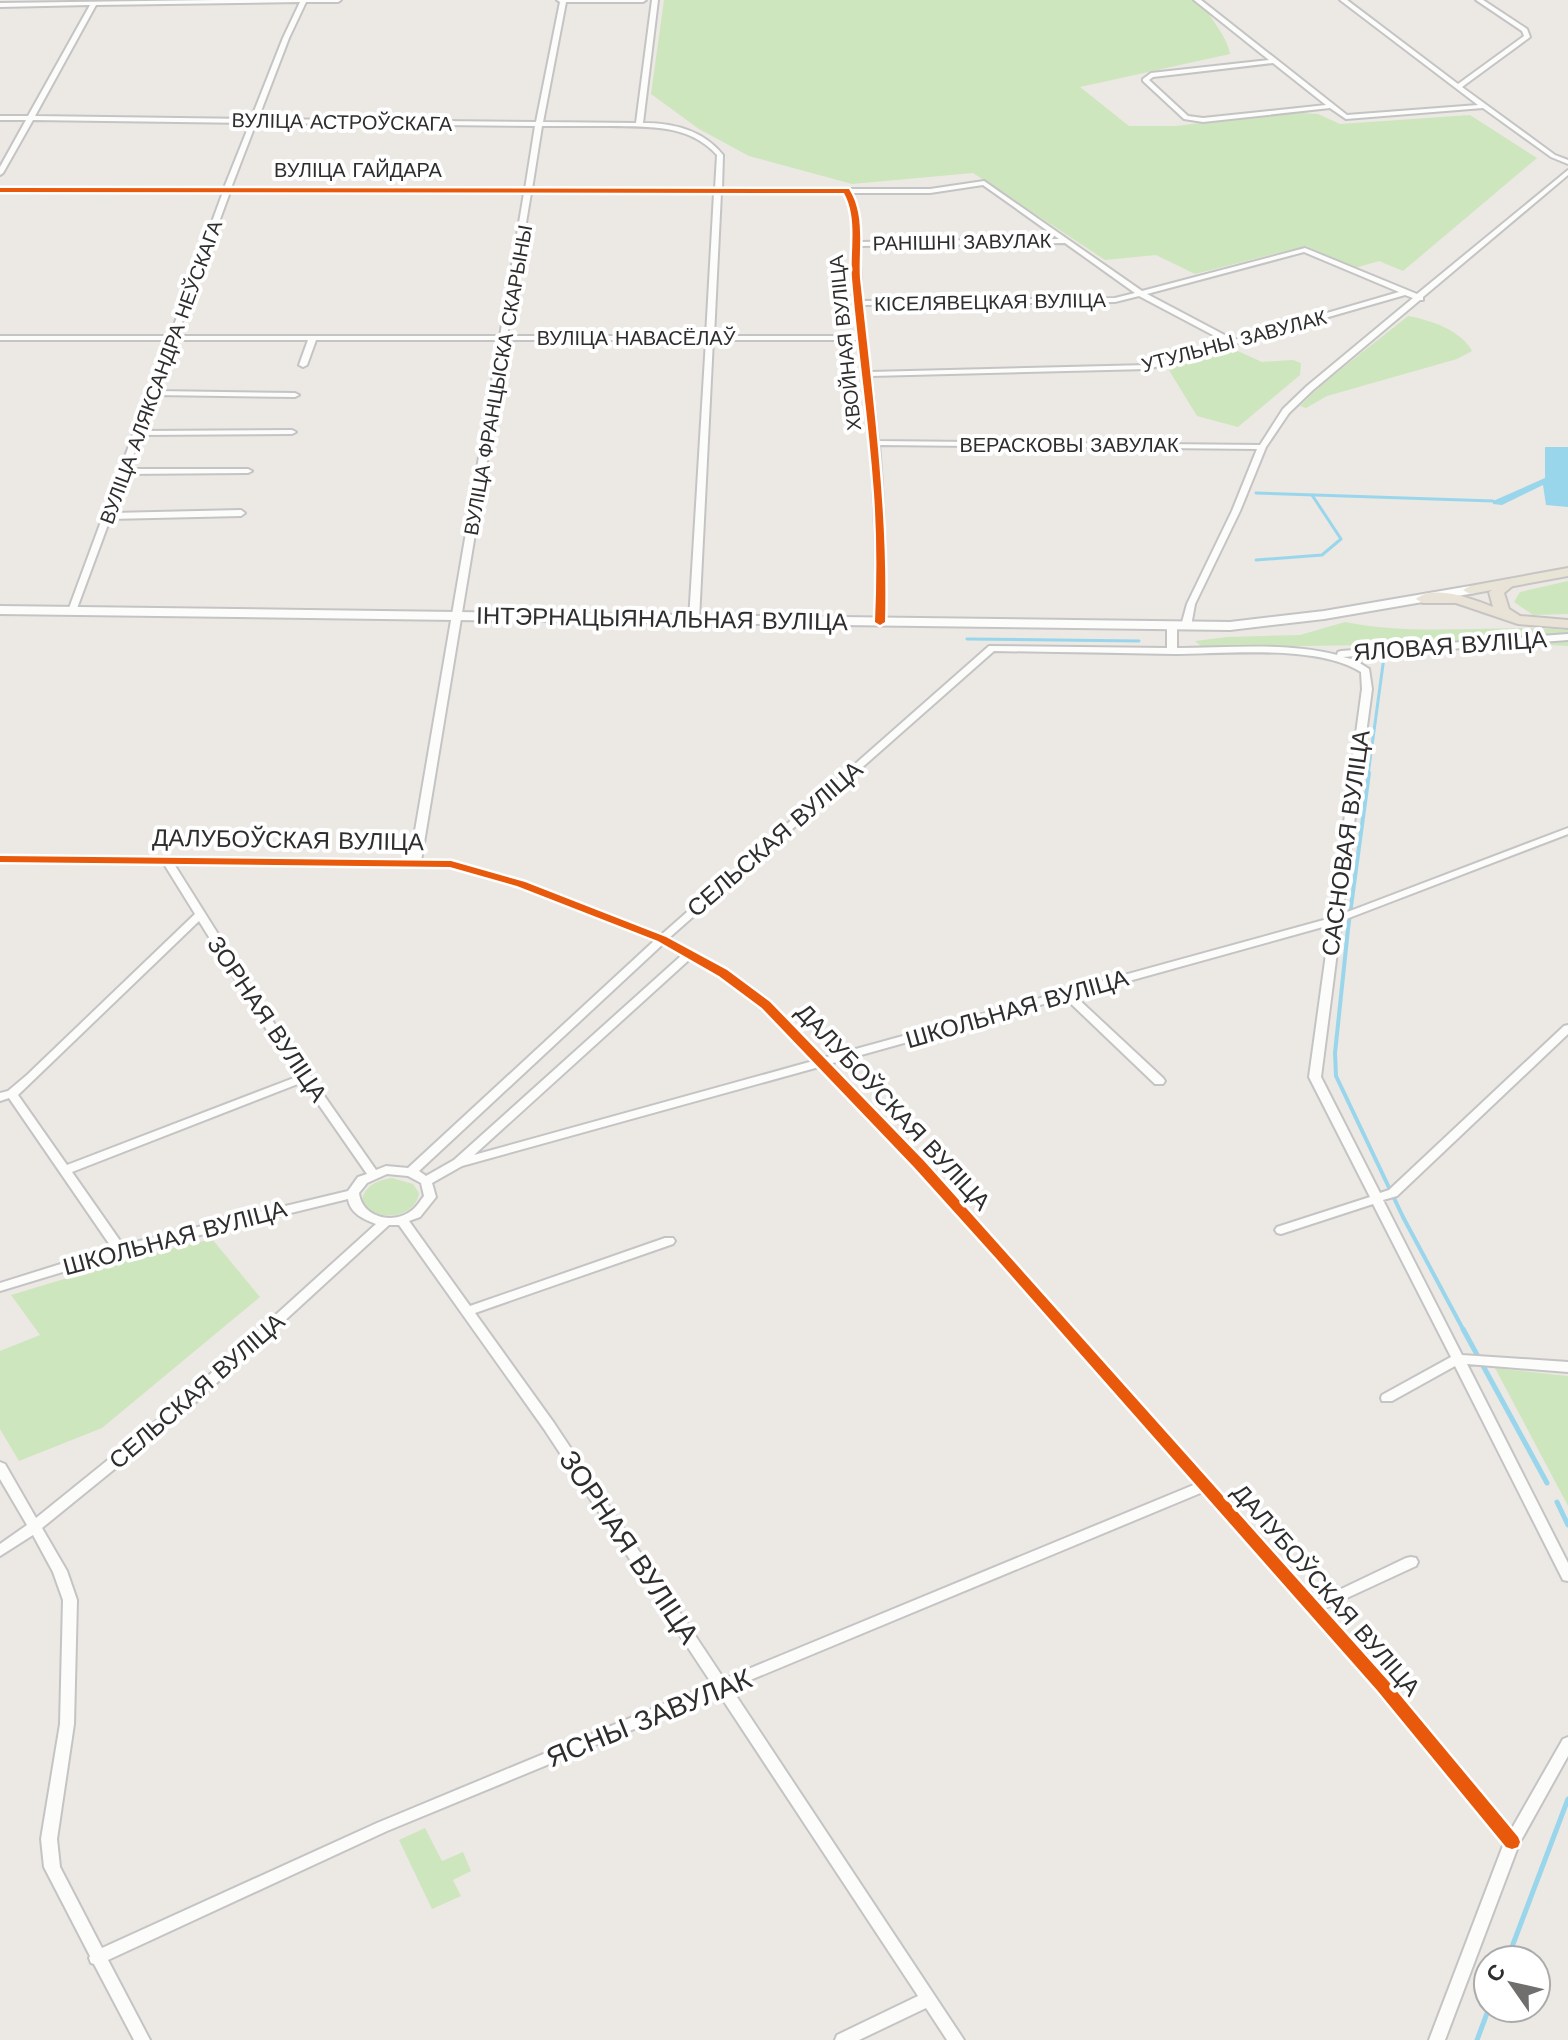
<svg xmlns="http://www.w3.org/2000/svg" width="1568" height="2040" font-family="'Work Sans',sans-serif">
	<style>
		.green { fill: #cee6be }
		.water { fill: #99d6ec }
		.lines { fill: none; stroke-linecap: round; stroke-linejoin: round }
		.stream-far2 { stroke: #99d6ec; stroke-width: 3 }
		.stream-far1 { stroke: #99d6ec; stroke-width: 4 }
		.stream { stroke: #99d6ec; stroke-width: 5 }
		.minor-casing { stroke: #c5c4c5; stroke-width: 4 }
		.secondary-casing { stroke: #c5c4c5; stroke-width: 4 }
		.primary-casing { stroke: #c6c5c4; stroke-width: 4 }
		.trunk-casing { stroke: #c6c5c4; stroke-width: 4 }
		.minor { fill: #fcfcfb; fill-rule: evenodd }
		.secondary { fill: #fcfcfb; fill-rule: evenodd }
		.primary { fill: #e8e4d6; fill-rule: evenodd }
		.trunk { fill: #e9e2d6; fill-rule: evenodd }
		.cycleway-casing { stroke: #fff; stroke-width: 5 }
		.cycleway { fill: #e8590c; fill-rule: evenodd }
		.labels { text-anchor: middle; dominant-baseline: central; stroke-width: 8; stroke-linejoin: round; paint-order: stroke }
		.far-street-label { font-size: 20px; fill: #2e2e2e; stroke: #fff }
		.street-label { font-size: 24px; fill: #2e2e2e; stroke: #fff }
		.near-street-label { font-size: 28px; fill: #2e2e2e; stroke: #fff }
	</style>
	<rect width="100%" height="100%" fill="#ece8e4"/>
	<g class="green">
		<path d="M664,0H1201C1209,18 1227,35 1230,54L1080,87L1129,126H1176L1287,112L1318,114L1340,124L1470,115L1537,158L1403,271L1379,261L1355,268L1306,246L1195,274L1156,255L1105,260L973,173L852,184L749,156L699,129L651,94Z"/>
		<path d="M1408,316C1430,320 1461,330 1472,351L1457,359L1327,396L1306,408L1300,406L1321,385Z"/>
		<path d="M1231,348L1262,362L1293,360L1301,363L1300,375L1238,427L1197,416L1167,367Z"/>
		<path d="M1568,581V614L1533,615L1514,602L1520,592Z"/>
		<path d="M1345,622C1418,637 1494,624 1568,630V646L1509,643L1233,647L1201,646L1195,641L1227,637L1300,635Z"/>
		<path d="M392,1178L413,1184L419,1193C415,1217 386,1220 368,1210L362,1200C365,1185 378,1180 392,1178Z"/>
		<path d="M212,1239L260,1297L102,1428L19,1461L0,1429V1351L40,1335L11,1295L137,1257Z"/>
		<path d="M1495,1368L1568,1376V1506Z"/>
		<path d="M425,1828L442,1861L463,1852L471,1871L453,1880L461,1896L432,1909L399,1840Z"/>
	</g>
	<path class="water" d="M1545,447H1568V507L1546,505L1543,485L1502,505L1493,504V501L1545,478Z"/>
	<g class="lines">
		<g class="stream-far2">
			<path d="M1256,493L1493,501"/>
			<path d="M1256,560L1322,555L1341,539L1312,495"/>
			<path d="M967,639L1139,641"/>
			<path d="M1368,775L1384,657"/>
		</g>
		<path class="stream-far1" d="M1369,773L1348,929L1335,1053L1336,1076L1403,1217L1464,1331"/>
		<g class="stream">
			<path d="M1463,1329L1547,1483"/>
			<path d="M1557,1502L1568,1525"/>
			<path d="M1507,1960L1568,1799"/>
			<path d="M1477,2040L1489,2008"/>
		</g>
		<defs>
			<g id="minor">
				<path d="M216,0H341L338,2H306L289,38L258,119L536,122L560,2L557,0H646L643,2H566L543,122L636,123L652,0H658L643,123C674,123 703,130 723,155L722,189H930L984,181L1142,291L1305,248L1417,294L1568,170V175L1423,297V300H1420L1313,390L1289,413L1266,447L1240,511L1195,604L1191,626L1186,629L1181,626L1187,604L1232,511L1257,449L879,445C884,504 886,563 885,622L880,625L875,622C879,527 870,434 859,340H713L699,620L694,623L689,620L706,340H507L421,861H451L525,882L661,935L989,646L1167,648V627L1172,624L1177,627V648C1228,648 1287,642 1337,655L1338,652L1341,651L1568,634V640L1343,657L1355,660L1369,669L1372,689L1342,914L1568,828V834L1341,921L1321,1077L1380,1193L1389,1190L1564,1026L1568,1025V1034L1397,1196L1383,1200L1462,1355L1568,1362V1372L1467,1364L1568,1563V1581L1563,1580L1561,1576L1455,1366L1392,1401H1382L1381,1398L1382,1395L1451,1357L1373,1204L1281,1234L1277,1233L1275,1230L1277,1227L1370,1197L1309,1077L1330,925L1075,996L1163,1078L1165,1081L1163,1084H1155L1065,998L829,1064L923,1161L1316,1601L1406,1558L1411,1557L1416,1558L1418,1562L1416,1566L1323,1609L1388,1682L1511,1830L1563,1739L1568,1737V1756L1519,1844L1445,2040H1429L1504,1843L1378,1690L1203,1492L731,1688L964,2040H947L926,2008L859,2040H835L837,2035L918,1996L719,1694L387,1831L108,1960L150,2040H134L94,1964L91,1963L89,1958L90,1956L44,1867L41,1839L60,1724L63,1600L53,1572L33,1535L0,1556V1544L27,1525L0,1479V1462L5,1464L36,1518L176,1405L376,1224C363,1219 350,1213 348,1199L122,1254L0,1291V1283L112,1248L9,1098L0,1101V1093L8,1091L27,1075L195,914L164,864L0,862V856L410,860L499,340H316L307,365L303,367L299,365L308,340H175L157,391L295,393L299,395L295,397L155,395L142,431L292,430L296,432L292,434L141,435L128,469H248L252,471L248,473L126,474L112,513L241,510L245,513L241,516L110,519L76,611L75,613H69L68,611L168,340H0V336H170L223,192H0V188H224L250,123L33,120L3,173L0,175V167L26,120H0V116H28L90,5L0,7V3ZM300,2L283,38L251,119L35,116L96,5ZM256,123L535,126L525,189L231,188ZM542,126C565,126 588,126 611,126C650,127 689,124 717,155L715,189H532ZM983,185L1059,239L859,242L857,208L851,193H930ZM230,192L524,193L500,336H177ZM531,193H714L706,336H507ZM721,193H844C858,217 851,247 852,273C853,294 856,315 859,336H714ZM1065,243L1135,293L1115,298L862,301L859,246ZM1304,252L1399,292L1234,340L1147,294ZM1405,295L1413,298L1307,386L1283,409L1260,445L878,441L871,376L1148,369ZM1139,296L1226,342L1148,365L870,372L863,305L1115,302ZM994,651C1054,652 1114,653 1173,654C1226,654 1317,644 1361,672L1362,689L1331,918L823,1058C806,1040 789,1020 770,1003C740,976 703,958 669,938ZM174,864L451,867L517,886L655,940L408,1168L386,1166L376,1170L279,1031ZM199,921L268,1032L299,1076L67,1165L18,1095ZM663,944L682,955L454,1160L426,1176L419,1171ZM690,959L719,975L762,1007L813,1061L474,1155ZM819,1067L915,1167L1196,1484L724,1679L554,1423L475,1313L673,1244L675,1241L673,1238H665L470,1306L409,1221L420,1217L436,1197L432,1183L462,1166ZM303,1082L367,1174L358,1177L348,1191L123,1245L72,1172ZM387,1174L408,1176L421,1183L424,1196C420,1201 416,1208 411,1211C392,1225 362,1217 359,1193L367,1183ZM389,1225H399L544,1429L712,1684L377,1823L102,1948L60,1867L57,1839L74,1724L77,1600L67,1571L42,1528L186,1411Z"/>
				<path d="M1194,0H1201L1347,115L1478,105L1340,0H1347L1458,84L1524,36L1522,31L1476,0H1483L1527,29L1530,37L1462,87L1555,155L1568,160V164L1551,157L1483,108L1346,119L1330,108L1203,122L1184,119L1143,81V79L1151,73L1269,60ZM1273,63L1326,105L1203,118L1188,116L1149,80L1153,77Z"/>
			</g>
			<path id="secondary" d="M1470,586L1475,587V593L1324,619L1230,630L0,614V606L1230,622L1324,611Z"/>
			<path id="primary" d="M1568,568V576L1470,594L1463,590L1470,586Z"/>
			<path id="trunk" d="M1509,579L1516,583L1504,593L1509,609L1520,616L1568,620V628L1518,624L1456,603H1423L1416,599C1435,584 1472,599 1493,607L1489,592Z"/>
		</defs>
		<use href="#minor" class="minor-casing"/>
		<use href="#secondary" class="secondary-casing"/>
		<use href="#primary" class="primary-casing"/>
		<use href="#trunk" class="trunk-casing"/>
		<use href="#minor" class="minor"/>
		<use href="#secondary" class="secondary"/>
		<use href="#primary" class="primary"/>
		<use href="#trunk" class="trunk"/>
		<defs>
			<g id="cycleway">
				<path d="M0,188L849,189C866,216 858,249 860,279C872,394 888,506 885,622L880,625L875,622C877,579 877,536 874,493C869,421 858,350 852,278C850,251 858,218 844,193L0,192Z"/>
				<path d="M0,856L451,861L525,882L666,937L727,970L770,1002L924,1161L1389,1682L1518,1837L1520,1842L1518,1847L1512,1849L1506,1847L1377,1690L996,1258L914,1167L762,1008L719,976L658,941L517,886L450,867L0,862Z"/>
			</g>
		</defs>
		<use href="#cycleway" class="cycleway-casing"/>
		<use href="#cycleway" class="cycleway"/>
	</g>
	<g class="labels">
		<g class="far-street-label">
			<text transform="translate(342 122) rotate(1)">ВУЛІЦА АСТРОЎСКАГА</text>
			<text x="358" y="170">ВУЛІЦА ГАЙДАРА</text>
			<text transform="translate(962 242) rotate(-1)">РАНІШНІ ЗАВУЛАК</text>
			<text transform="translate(990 302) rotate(-1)">КІСЕЛЯВЕЦКАЯ ВУЛІЦА</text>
			<text x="636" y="338">ВУЛІЦА НАВАСЁЛАЎ</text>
			<text transform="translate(1234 341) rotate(-15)">УТУЛЬНЫ ЗАВУЛАК</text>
			<text transform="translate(845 343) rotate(-96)">ХВОЙНАЯ ВУЛІЦА</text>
			<text transform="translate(161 372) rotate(-70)">ВУЛІЦА АЛЯКСАНДРА НЕЎСКАГА</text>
			<text transform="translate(498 380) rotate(-80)">ВУЛІЦА ФРАНЦЫСКА СКАРЫНЫ</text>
			<text x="1069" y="445">ВЕРАСКОВЫ ЗАВУЛАК</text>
		</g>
		<g class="street-label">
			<text transform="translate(662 619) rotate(1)">ІНТЭРНАЦЫЯНАЛЬНАЯ ВУЛІЦА</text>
			<text transform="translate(1450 646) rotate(-4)">ЯЛОВАЯ ВУЛІЦА</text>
			<text transform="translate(775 839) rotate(-41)">СЕЛЬСКАЯ ВУЛІЦА</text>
			<text transform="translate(288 840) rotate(1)">ДАЛУБОЎСКАЯ ВУЛІЦА</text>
			<text transform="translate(1346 843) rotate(-82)">САСНОВАЯ ВУЛІЦА</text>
			<text transform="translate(1017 1009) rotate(-16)">ШКОЛЬНАЯ ВУЛІЦА</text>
			<text transform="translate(267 1019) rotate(56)">ЗОРНАЯ ВУЛІЦА</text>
			<text transform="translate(893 1107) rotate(47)">ДАЛУБОЎСКАЯ ВУЛІЦА</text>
			<text transform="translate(175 1238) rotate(-15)">ШКОЛЬНАЯ ВУЛІЦА</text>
			<text transform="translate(197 1391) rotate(-41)">СЕЛЬСКАЯ ВУЛІЦА</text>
			<text transform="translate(1326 1590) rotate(49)">ДАЛУБОЎСКАЯ ВУЛІЦА</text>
		</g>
		<g class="near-street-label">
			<text transform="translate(629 1547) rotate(56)">ЗОРНАЯ ВУЛІЦА</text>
			<text transform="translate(649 1718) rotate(-22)">ЯСНЫ ЗАВУЛАК</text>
		</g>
	</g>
	<g transform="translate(1512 1984) rotate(304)"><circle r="38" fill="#ffffff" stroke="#ababab" stroke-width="2"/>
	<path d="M0-6L14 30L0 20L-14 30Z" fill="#706f6e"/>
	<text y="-12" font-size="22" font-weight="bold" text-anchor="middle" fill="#2e2e2e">С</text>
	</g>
</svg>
